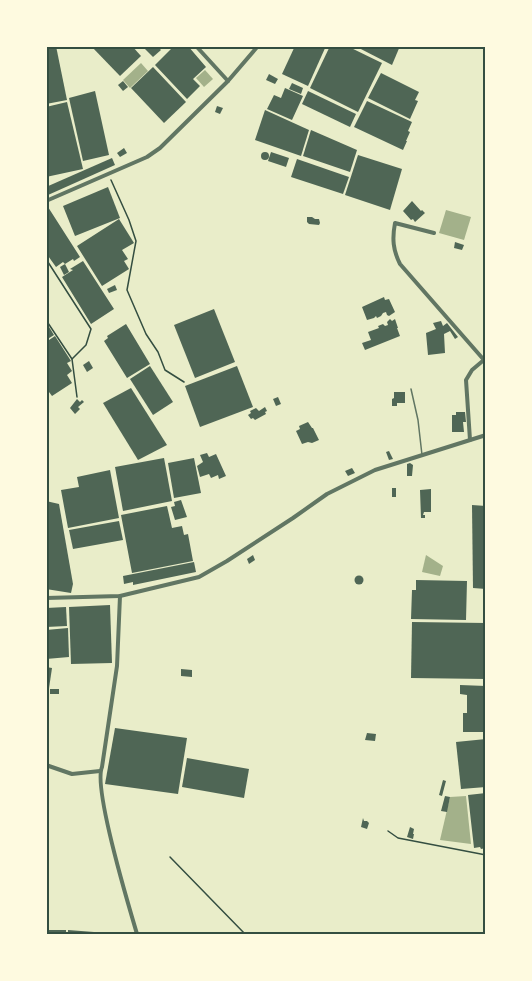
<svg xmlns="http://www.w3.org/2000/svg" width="532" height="981" font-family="Lato,sans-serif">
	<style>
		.water { fill: #a3b18a }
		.building { fill: #4f6655 }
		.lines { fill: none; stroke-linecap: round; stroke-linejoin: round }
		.path { stroke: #344e41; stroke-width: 1.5 }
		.service { stroke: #617663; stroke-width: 1.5 }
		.minor { stroke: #617663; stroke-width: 4 }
		.neatline { fill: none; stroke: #344e41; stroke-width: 2 }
	</style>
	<rect width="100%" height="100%" fill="#e9edc9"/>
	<g class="water">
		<path d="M141,63L148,71L130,88L123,80Z"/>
		<path d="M205,70L213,79L204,87L196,78Z"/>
		<path d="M446,210L471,217L464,240L439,233Z"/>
		<path d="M426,555L443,566L440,576L422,572Z"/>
		<path d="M466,796L471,844L440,840L450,797Z"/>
	</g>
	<g class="building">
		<path d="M46,46H56L67,100L46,104Z"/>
		<path d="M91,46H132L141,56L120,76Z"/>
		<path d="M147,46H157L161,50L153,57L145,49Z"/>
		<path d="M174,46H188L206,67L193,79L200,86L187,99L155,65Z"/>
		<path d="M295,46H326L308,86L282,74Z"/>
		<path d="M330,46H347L382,63L358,112L310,88Z"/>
		<path d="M355,46H400L392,65Z"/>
		<path d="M153,67L186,102L164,123L131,88Z"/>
		<path d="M381,73L419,92L415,100L418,101L410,119L368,98Z"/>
		<path d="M269,74L278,79L275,84L266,80Z"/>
		<path d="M123,81L128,87L123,91L118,85Z"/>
		<path d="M292,83L303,88L301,94L289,89Z"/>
		<path d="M285,88L303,96L292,120L267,109L274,95L281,98Z"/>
		<path d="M95,91L109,155L83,161L69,98Z"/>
		<path d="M308,91L356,114L350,127L302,104Z"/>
		<path d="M367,101L412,122L408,131L410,132L406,141H407L403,150L354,127Z"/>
		<path d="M67,102L83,169L46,177V107Z"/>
		<path d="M217,106L223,108L220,114L215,112Z"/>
		<path d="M265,110L309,130L301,156L255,140Z"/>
		<path d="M311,130L357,150L350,172L303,156Z"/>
		<path d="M124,148L127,153L120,157L117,153Z"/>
		<circle cx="265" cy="156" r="4"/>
		<path d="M271,152L289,158L286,167L268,161Z"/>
		<path d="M358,155L402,169L390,210L345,195Z"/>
		<path d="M112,158L115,165L48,195L46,187Z"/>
		<path d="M297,159L349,177L343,194L291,177Z"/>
		<path d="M108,187L120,218L75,236L63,206Z"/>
		<path d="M412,201L421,211L422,210L425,213L415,222L413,219L411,220L403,211Z"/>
		<path d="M48,207L80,257L74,261L73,259L65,264L63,262L56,267L46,253V209Z"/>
		<path d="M307,217H312L315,219H319L320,223L319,225L309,224L307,222Z"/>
		<path d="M119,219L134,243L122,250L128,259L124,261L129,269L102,286L77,246Z"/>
		<path d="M455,242L464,245L462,250L454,248Z"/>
		<path d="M83,261L114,309L91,324L62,277L73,270L70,269Z"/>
		<path d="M65,264L69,272L64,275L60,267Z"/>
		<path d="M115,285L117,290L109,293L107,289Z"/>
		<path d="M384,297L385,300L389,299L395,312L389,316L387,315L386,312L383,313L381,316L377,318L376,316L374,318L367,320L362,307Z"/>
		<path d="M214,309L235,362L195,378L174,325Z"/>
		<path d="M390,319L392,321L395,319L398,328H397L400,336L365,350L362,343L371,340L368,332L379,328L378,326L383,324L385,326L388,325L387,322Z"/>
		<path d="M441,321L443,326L447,323L458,337L455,339L450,331L444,334L445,353L428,355L426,333L436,329L433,323Z"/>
		<path d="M46,322L54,335L46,340Z"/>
		<path d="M126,324L150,364L127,378L104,341L108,338L107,336Z"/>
		<path d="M55,336L71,361L67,363L72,371L67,375L72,383L52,396L46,388V342Z"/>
		<path d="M89,361L93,368L87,372L83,365Z"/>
		<path d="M150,366L173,402L153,415L130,379Z"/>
		<path d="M237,366L253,407L200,427L185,386Z"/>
		<path d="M131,388L167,445L138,460L103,403Z"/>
		<path d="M394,392H405V403H397V406H392V399L394,398Z"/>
		<path d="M278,397L281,404L276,406L273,399Z"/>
		<path d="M77,399L80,402L82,400L84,402L78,407L80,409L75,414L70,408Z"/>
		<path d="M265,407L267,411L265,412L266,414L255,420L253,418L251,419L248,415L251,413L250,411L256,408L259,411Z"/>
		<path d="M456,412H465L466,422H463L464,432H452V415H456Z"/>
		<path d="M308,422L312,428H313L319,440L312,443L308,442L302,444L296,431L300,429L299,426Z"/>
		<path d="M389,451L393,459L389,460L386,452Z"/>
		<path d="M207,453L209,457L216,454L226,476L219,479L218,475L211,478L209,474L200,477L197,466L203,462L200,455Z"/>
		<path d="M164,458L172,501L123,511L115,467Z"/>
		<path d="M194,458L201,493L174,498L168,463Z"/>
		<path d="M410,463L413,465L412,476H407V464Z"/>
		<path d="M352,468L355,473L348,476L345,471Z"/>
		<path d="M110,470L119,518L68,528L61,490L79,487L77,477Z"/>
		<rect x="392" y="488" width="4" height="9"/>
		<path d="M431,489V512H424L423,515H425V518H421L420,490Z"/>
		<path d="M181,500L187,517L175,520L171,507L175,506L174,502Z"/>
		<path d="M46,501L59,504L73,584L71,593L46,589Z"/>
		<path d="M472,505L486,506V589L473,588Z"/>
		<path d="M167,506L172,528L182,526L184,535L188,534L193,561L132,573L121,515Z"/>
		<path d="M119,521L123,540L73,549L69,530Z"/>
		<path d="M253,555L255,560L249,564L247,559Z"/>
		<path d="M194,562L196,572L133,585V582L124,584L123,576Z"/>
		<circle cx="359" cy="580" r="4.5"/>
		<path d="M416,580L467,581L466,620L411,619L412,590H416Z"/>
		<path d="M110,605L112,663L71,664L69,607Z"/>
		<path d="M66,607L67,626L46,627V608Z"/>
		<path d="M412,622L486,623V679L411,678Z"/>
		<path d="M68,628L69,657L46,659V630Z"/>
		<path d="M46,667L52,668L48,695H46Z"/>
		<path d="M181,669L192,670V677L181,676Z"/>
		<path d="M460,685L486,686V732H463V713H467V695L460,694Z"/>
		<rect x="50" y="689" width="9" height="5"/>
		<path d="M115,728L187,738L178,794L105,784Z"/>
		<path d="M367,733L376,734L375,741L365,740Z"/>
		<path d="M486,739V787L461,789L456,742Z"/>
		<path d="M187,758L249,769L244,798L182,787Z"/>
		<path d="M443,780L446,781L442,796L439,795Z"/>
		<path d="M486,793V848L481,849L480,847L474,848L468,795Z"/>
		<path d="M445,796L450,797L447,812L441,811Z"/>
		<path d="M363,818L364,821H367L369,823L367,829L361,827Z"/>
		<path d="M410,827L414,829L413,834H414L413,839L407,837Z"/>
		<rect x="46" y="930" width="20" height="4"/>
		<path d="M68,930L107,933V934H68Z"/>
	</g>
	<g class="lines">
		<g class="path">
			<path d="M111,180L129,220L136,241L127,290L146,334L158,352L165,370L184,382"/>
			<path d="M46,259L91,329L86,345L72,359"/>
			<path d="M46,320L72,359L77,397"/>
			<path d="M388,831L398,838L486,855"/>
			<path d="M170,857L245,934"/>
		</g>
		<path class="service" d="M411,389L418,420L422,455"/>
		<g class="minor">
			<path d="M196,46L228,81"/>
			<path d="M46,201L147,157L160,148L228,81L258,46"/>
			<path d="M434,233L395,223C392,239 393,250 400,264L484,360"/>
			<path d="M470,440L466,380L472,370L485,359"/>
			<path d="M120,596L117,666L102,767C93,788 129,907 137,934"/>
			<path d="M46,598L120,596L199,577L227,561L293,518L327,494L375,470L486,435"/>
			<path d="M46,765L72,774L100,771"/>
		</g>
	</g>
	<rect width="532" height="981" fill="none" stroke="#fefae0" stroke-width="96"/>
	<rect x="48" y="48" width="436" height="885" class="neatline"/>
</svg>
